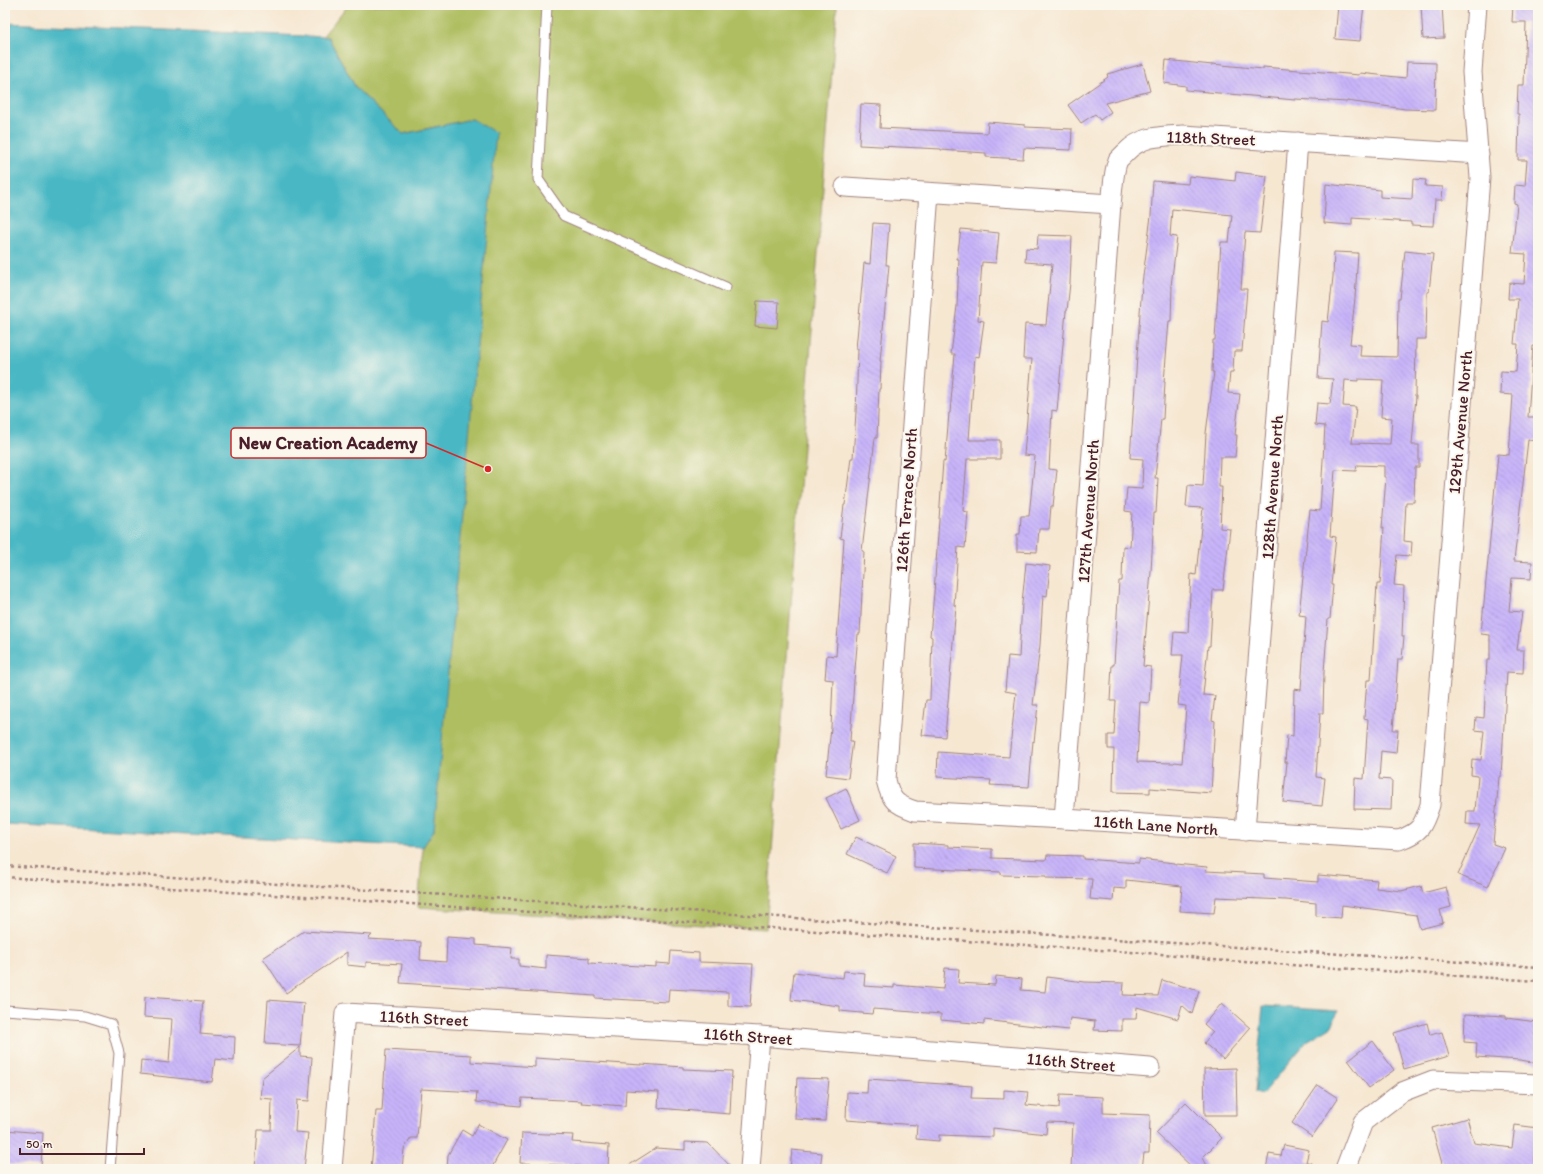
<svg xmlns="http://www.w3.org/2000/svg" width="1543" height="1174" font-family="Itim,sans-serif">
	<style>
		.green { fill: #afbe61; stroke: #7c6e46 }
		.water { fill: #4ab8c4; stroke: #4a6c78 }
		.building { fill: url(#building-back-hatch); fill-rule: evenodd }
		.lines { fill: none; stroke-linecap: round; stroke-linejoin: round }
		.service-casing { stroke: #a0837e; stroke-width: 11 }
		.minor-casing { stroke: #a0837e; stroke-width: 21 }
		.path { stroke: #a0837e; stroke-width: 2.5; stroke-dasharray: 3 3; stroke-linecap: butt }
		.service { stroke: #fff; stroke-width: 9 }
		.minor { stroke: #fff; stroke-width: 19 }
		.labels { text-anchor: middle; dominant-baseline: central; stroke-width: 4; stroke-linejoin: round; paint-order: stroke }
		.street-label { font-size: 17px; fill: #4a1f2b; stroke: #fbf7ec }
		.leader { fill: none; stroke: #d62828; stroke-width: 1.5 }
		.callout-dot { fill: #d62828; stroke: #fbf7ec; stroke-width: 1.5 }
		.callout { fill: #fbf7ec; stroke: #d62828; stroke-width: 1.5 }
		.callout-label { font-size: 18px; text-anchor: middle; font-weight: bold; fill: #4a1f2b }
	</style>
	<defs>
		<pattern id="building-back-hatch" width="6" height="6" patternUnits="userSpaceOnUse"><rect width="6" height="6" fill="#c7b4f9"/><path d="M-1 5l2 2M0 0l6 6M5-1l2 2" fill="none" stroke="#ac9ad6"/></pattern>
	</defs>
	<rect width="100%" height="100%" fill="#fbf7ec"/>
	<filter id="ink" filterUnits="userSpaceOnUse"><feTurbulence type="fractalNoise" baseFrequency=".025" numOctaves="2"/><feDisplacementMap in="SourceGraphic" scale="8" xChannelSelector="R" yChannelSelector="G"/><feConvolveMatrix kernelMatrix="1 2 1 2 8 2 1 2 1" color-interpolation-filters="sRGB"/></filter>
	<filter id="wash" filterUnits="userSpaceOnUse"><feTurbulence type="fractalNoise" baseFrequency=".012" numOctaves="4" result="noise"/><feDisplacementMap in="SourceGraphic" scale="16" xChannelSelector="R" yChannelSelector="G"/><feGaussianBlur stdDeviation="0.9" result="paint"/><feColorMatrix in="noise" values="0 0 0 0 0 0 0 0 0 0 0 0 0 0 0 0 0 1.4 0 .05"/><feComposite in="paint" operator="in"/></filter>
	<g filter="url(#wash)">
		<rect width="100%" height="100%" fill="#f6e7d1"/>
		<path class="green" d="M348,5H837L766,929L418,907L423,847L434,830L472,119L403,134L356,88L328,37H322Z"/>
		<g class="water">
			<path d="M5,23L328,37L356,88L403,134L472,119L496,133L434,830L423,847L5,824Z"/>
			<path d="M1263,1006L1338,1011L1332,1026L1307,1041L1263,1094L1255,1092Z"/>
		</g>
		<g id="blocks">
			<g class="building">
				<path d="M1338,5H1364L1360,41L1335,39Z"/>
				<path d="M1421,5H1442L1444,38L1423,39Z"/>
				<path d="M1513,5H1538V346H1533L1528,417H1538V441L1528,440L1514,561L1532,562L1531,579L1512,578L1509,611L1522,612L1517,650H1524L1523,673L1507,672L1501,777H1499L1493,844L1505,848L1488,887L1458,875L1480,825L1466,824L1467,811H1475L1478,776L1471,775L1472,759L1481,760L1484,731L1475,730L1476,717L1484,718L1487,660H1490V635L1481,634L1498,454L1509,455L1513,395L1500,394L1501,371L1516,372L1518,344H1514L1518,299H1508L1509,283L1524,284L1526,254L1512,253L1517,204L1514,203L1515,185L1525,186L1527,160H1518L1519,114H1517L1518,85H1524L1526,22H1512Z"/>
				<path d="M1166,60L1212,65V64L1263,69V67L1359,75L1360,73L1406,78L1407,62L1436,63L1435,110L1405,109L1347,101V102L1295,99V100L1186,90V86L1164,83Z"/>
				<path d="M1143,64L1150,91L1105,103L1111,112L1100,120L1095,114L1081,123L1068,105L1108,77L1107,74Z"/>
				<path d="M861,104L881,105L880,128L987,133L988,122L1025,125V127L1072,129L1071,150L1024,148L1023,159L986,157V153L941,150V149L859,145Z"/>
				<path d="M1236,172L1267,176L1260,233L1245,232L1241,289H1247L1242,351H1234L1233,372H1230L1228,393L1240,394L1235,435H1237L1235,457H1220L1219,487H1222L1220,528L1230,529L1223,590H1213L1210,646H1208L1203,695L1215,696L1212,720L1215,721L1211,793L1150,788V793L1113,792L1114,749H1108V735H1114L1116,701H1110L1112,665H1114L1119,581H1122L1123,546L1130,547L1132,512L1125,511L1127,488L1142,489L1143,459L1130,458L1142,284L1151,216L1153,181L1188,184L1189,176L1235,181ZM1172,209L1232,215L1229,242H1221L1215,340H1213L1212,372H1214L1206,433L1203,486L1188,485L1186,507L1203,508L1196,575L1191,574L1188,633L1174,632L1172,655H1183L1178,705L1186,706L1182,763L1175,762L1174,763L1137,762L1140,702L1149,703L1151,667L1143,666L1151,572L1154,513H1156L1158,478H1155L1161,419H1163L1165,382H1164L1169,321H1171L1172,286H1171L1177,237L1170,236Z"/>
				<path d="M1413,179L1426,180L1425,186L1443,187L1442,200H1435L1433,226L1411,225V222L1352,218V225L1324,223L1326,184L1380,190V197L1412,199Z"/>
				<path d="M873,223L889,224L886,265H889L880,361H881L880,389H879L877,438H875L862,551H864L860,634H858L854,681L850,741H853L848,778L826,775L831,728L833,680L825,679L827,655L836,656L844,539L840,538L844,505H845L851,458H853L856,412L858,349H856L864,263L870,264Z"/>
				<path d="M961,229L999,233L996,263L982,262L978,320L984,321L979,357L975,356L969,440H1000V459H967L963,511L968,512L965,548L958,547L954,605L956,606L945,737L922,735L926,700H930L932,637L930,636L934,593L943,461L945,462L949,413H950L955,354H951L957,306L959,259H957Z"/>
				<path d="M1038,235L1072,236L1070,283L1067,311H1066L1057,411L1052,410L1049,469L1057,470L1053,506H1051L1049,529H1039L1037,552L1017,551V534H1020L1021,516H1029L1035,456L1024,455L1032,359H1023L1025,324L1046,325L1052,264L1025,262L1026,248L1037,249Z"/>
				<path d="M1405,251L1433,254L1429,292H1427L1426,339H1416L1415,396H1416L1412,445H1419V467H1415L1414,502H1406L1404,541L1412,542L1411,556L1397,555L1394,585L1404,586L1402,636H1404L1402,659H1398L1393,730H1398L1396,753L1381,751L1379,779L1392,780L1391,810L1354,809L1355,778L1364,779L1368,719L1364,718L1367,680H1371L1377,584H1380L1384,528H1382L1386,477H1384V466L1357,465L1356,471L1335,470L1330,536L1336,537L1331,585H1333L1330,619H1328L1324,672L1323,713H1320L1316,777L1325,778L1322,806L1283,802L1287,762H1285L1287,735L1293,736L1294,689L1301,690L1306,616L1299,615L1310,510L1320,511L1325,426L1315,425L1317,403L1330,404L1333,379L1318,378L1322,321L1328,322L1333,277L1334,252L1358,253L1355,298L1350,344L1361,345L1360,356L1397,357L1398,299H1400ZM1358,379L1383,380L1381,417L1392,418L1390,444L1352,443L1356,407L1343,406L1345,380L1358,381Z"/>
				<path d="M757,301L779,302L777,328L755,326Z"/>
				<path d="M1026,563L1050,566L1047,596L1043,595L1040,645L1033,705H1038L1034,742L1033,741L1029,787L990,785L991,780L937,777L938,752L1009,757L1016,693L1005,691L1008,656L1019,657L1022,603Z"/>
				<path d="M846,788L860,820L841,829L826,798Z"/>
				<path d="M856,837L896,856L887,873L847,854Z"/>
				<path d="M914,843L948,845V847L992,849V858L1046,860L1047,855L1083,856V859L1139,863V859L1175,863V864L1207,867L1206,871L1264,874V878L1318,882V875L1377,880L1376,888L1401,891L1421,886L1423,893L1446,887L1451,907L1440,910L1443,923L1420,929L1416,915L1342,905L1341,918L1316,916V903L1286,900L1216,897L1214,913L1180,911L1182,886L1126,880V889L1114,888L1113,901L1090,899L1092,879L1046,878V876L1001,875V872L914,868Z"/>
				<path d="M304,931L372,935L368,939L421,942L420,960L446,962L447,937L476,939V945L512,948L511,959H519V966L546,969V955L589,958V963L656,967V963L670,964L671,951L699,953V962L753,964L750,1007L728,1006V992L669,989L668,1002L595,998V996L400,983L402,964L366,962V967L347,965V952L286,993L263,958Z"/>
				<path d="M945,968L959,969L958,983L995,985L996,976L1022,979L1021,990L1045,992L1047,977L1084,982L1124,983L1123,995L1158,996L1162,980L1199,991L1192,1014L1182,1005L1178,1019L1137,1007L1136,1019H1122V1031L1094,1030L1095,1021L1070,1018L1068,1030L984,1020V1024L941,1020V1014L873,1009L872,1014L840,1011V1006L791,1000L794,972L843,978L844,971L865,973L864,986L894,988V985L943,989Z"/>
				<path d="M145,997L203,1001L200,1034L235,1037L234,1061L215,1059L212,1082L140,1074L141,1060L169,1063L172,1019L144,1017Z"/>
				<path d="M268,1000L304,1003L300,1046L265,1044Z"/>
				<path d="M1222,1003L1250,1028L1223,1059L1204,1043L1213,1032L1204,1024Z"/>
				<path d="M1465,1014L1506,1016V1018L1537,1022L1535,1035H1538V1063L1520,1060L1476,1057L1477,1043L1464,1042Z"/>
				<path d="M1427,1023L1430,1035L1442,1032L1449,1056L1404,1069L1394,1033Z"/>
				<path d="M1373,1041L1394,1070L1369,1088L1348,1060Z"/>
				<path d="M300,1047V1056L312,1057L309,1101L297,1100L295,1132L308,1133L304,1169H255L258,1130H271L272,1099L260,1098L262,1078Z"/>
				<path d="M386,1050L471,1055V1062L535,1067V1058L641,1065V1064L683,1067V1069L732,1071L730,1114L658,1108L659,1092L626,1090L625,1106L581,1103L582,1101L522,1098L521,1106L476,1102L477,1092L421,1089L417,1138H411L404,1149L402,1169H371L376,1111H382Z"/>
				<path d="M1236,1068L1237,1115H1205L1204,1069Z"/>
				<path d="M797,1078L829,1079L825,1121L795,1119Z"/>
				<path d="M868,1079L972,1086L971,1098L1004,1099V1090L1028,1092L1026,1105L1059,1108L1060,1095L1103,1097V1113L1150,1115L1149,1153H1144L1142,1169H1071L1073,1123L1047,1122L1046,1134L993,1128V1137L939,1135V1141L916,1139L917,1125L846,1120L847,1092L867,1093Z"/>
				<path d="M1318,1085L1338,1098L1312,1137L1292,1123Z"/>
				<path d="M1186,1102L1222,1138L1202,1158L1208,1169H1194L1156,1133Z"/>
				<path d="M1467,1118L1474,1143L1512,1148L1515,1125L1538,1128L1534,1169H1458L1457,1163L1443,1167L1432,1128Z"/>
				<path d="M478,1124L507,1140L491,1169H447L448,1155L462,1130L472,1136Z"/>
				<path d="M5,1130L43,1133L41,1167L5,1164Z"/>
				<path d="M522,1133L573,1135L572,1142L609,1145L608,1169H579V1166L520,1163Z"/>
				<path d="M685,1142L708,1143L733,1169H623L656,1148L685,1150Z"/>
				<path d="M1284,1145L1309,1150L1306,1162L1312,1163V1169H1266L1269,1154L1281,1156Z"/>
				<path d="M792,1150L822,1153L820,1169H790Z"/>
			</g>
		</g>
	</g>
	<g filter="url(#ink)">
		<use href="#blocks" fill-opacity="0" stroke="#a0837e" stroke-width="1"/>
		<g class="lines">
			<defs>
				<g id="service">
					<path d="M547,5L538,179L564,216L726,287"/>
					<path d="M5,1010L85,1016L111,1024L119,1053L110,1169"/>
				</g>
				<g id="minor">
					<path d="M845,187L1111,204C1113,191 1113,172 1118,160C1120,158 1123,155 1125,153C1141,136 1160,136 1183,135L1479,154"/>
					<path d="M929,193L886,780C891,801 895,804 915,811L1064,819L1399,840C1421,832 1423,826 1430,805L1480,178L1472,72L1477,5"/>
					<path d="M1064,819L1111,204"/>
					<path d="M1245,831L1298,142"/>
					<path d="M332,1169L345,1013L760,1036L1150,1068"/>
					<path d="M750,1169L760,1036"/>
					<path d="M1345,1169L1363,1122L1402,1092L1433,1080L1538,1084"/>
				</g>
			</defs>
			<use href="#service" class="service-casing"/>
			<use href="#minor" class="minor-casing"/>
			<g class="path">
				<path d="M5,866L1538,967"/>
				<path d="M5,877L1176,955L1213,960L1538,981"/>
			</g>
			<use href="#service" class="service"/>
			<use href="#minor" class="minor"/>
		</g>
	</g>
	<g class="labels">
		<g class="street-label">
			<text transform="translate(1211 138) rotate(2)">118th Street</text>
			<text transform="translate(1460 422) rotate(-85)">129th Avenue North</text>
			<text transform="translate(1272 487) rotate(-86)">128th Avenue North</text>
			<text transform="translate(906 500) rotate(-86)">126th Terrace North</text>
			<text transform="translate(1088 511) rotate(-86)">127th Avenue North</text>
			<text transform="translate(1156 825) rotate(4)">116th Lane North</text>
			<text transform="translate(424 1018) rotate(3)">116th Street</text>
			<text transform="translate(748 1036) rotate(4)">116th Street</text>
			<text transform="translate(1071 1062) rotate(5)">116th Street</text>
		</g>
	</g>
	<path class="leader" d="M488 469L426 443"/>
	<circle class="callout-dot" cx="488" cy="469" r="4"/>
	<rect class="callout" x="231" y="428" width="195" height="30" rx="4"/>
	<g class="callout-label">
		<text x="328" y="449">New Creation Academy</text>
	</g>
	<rect width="1543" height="1174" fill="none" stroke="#fbf7ec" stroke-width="20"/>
	<path d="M20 1148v6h124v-6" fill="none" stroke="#4a1f2b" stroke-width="2"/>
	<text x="26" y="1148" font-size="12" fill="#4a1f2b" stroke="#fbf7ec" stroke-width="3" paint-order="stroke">50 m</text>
</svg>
